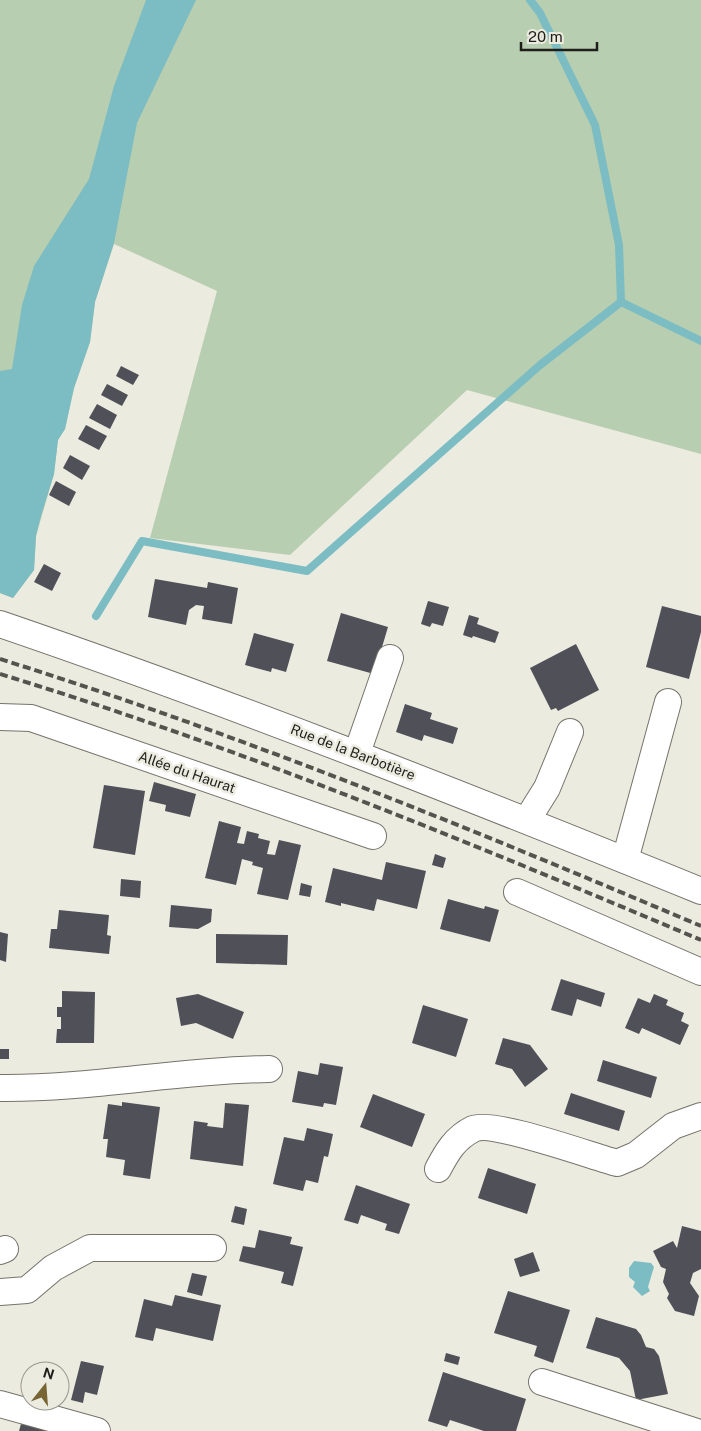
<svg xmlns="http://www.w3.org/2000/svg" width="701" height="1431" font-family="'Public Sans',sans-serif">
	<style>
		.green { fill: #b8ceb0 }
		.water { fill: #7cbcc3 }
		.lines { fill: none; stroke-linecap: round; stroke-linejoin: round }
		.stream { stroke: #7cbcc3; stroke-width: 8 }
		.building { fill: #4f5058 }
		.minor-casing { stroke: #75736a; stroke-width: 28 }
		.minor { stroke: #fff; stroke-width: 26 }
		.rail { stroke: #54544e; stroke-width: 4; stroke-dasharray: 8 4; stroke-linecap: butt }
		.labels { text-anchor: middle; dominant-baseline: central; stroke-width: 5; stroke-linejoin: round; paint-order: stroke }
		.street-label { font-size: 14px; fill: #1e1e1a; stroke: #ecebe0 }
	</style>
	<rect width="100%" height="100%" fill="#ecebe0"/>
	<path class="green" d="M0,0H701V454L467,390L290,555L150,538L217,291L114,244L95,302L90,342L74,388L65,429L58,440L54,474L36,536L34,570L13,598L0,593Z"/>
	<g class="water">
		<path d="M146,0H196L137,123L114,243L95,302L90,342L74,388L65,429L58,440L54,474L41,516L36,536L34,570L13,598L0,593V371L12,369L22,305L34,266L89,179L114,86Z"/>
		<path d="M634,1261L651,1263L654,1267L648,1287L650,1291L642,1296L633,1287L635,1282L629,1277V1268Z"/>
	</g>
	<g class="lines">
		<g class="stream">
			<path d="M530,0L540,13L595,125L619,245L621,302"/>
			<path d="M621,302L701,341"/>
			<path d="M96,616L142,541L307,571L540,365L621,302"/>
		</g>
	</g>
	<g class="building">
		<path d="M121,366L139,375L133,385L116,376Z"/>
		<path d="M107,384L128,395L122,406L101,395Z"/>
		<path d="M97,404L117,415L110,429L89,418Z"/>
		<path d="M86,425L107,436L99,450L78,439Z"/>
		<path d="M70,455L90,466L82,480L63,468Z"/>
		<path d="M56,481L76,492L69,506L49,495Z"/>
		<path d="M44,564L61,573L52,591L34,582Z"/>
		<path d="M155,579L207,588L208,582L238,588L232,624L202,619L204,606L196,605L189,610L186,625L148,617Z"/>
		<path d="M428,601L449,607L443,626L432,623L430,627L421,624Z"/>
		<path d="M662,606L701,616V632L689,679L646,667Z"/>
		<path d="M341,613L388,627L374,674L327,661Z"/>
		<path d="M469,615L479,618L477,624L499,632L495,643L473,636L472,638L463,635Z"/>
		<path d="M254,633L294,644L286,672L272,668L271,672L245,665Z"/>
		<path d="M576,644L599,690L558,711L556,708L551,710L530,668Z"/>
		<path d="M405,704L432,713L430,719L458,728L453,744L424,735L422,741L396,732Z"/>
		<path d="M154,782L196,794L190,817L165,811L166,805L149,801Z"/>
		<path d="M104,785L145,791L135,855L93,848Z"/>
		<path d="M219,821L241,827L237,843L244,844L247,831L259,834L258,838L270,841L267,854L275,855L279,840L301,845L288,900L257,894L263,868L252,865L253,862L242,859L236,885L205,878Z"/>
		<path d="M435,854L446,858L443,868L432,865Z"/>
		<path d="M386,862L426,871L417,909L377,899L374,911L341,903V906L325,902L333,868L382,880Z"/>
		<path d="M121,879L141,881L140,898L120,896Z"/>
		<path d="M301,883L312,886L310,897L299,895Z"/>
		<path d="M448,899L484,909L485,906L499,910L490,942L440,929Z"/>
		<path d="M171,905L212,909L211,922L198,929L169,927Z"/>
		<path d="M59,910L109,915L107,935L111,936L109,954L49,948L51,929H57Z"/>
		<path d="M0,932L8,934L6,962L0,960Z"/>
		<path d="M216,934L288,935L287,965L216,963Z"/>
		<path d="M561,979L605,993L601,1007L577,999L572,1016L551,1010Z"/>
		<path d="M62,991L95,992L94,1043H56L57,1029H61V1017H57V1007H62Z"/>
		<path d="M198,994L244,1012L233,1039L196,1023L181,1026L176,998Z"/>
		<path d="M654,994L668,1000L666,1005L684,1013L681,1021L689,1025L680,1045L642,1028L639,1034L625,1028L638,998L650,1003Z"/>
		<path d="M423,1005L468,1019L456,1057L412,1043Z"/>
		<path d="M503,1038L530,1045L548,1069L525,1087L512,1069L495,1064Z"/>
		<rect x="0" y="1049" width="9" height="10"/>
		<path d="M603,1060L657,1077L651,1098L597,1081Z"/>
		<path d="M320,1063L343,1067L336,1105L324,1103L323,1107L292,1102L298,1071L318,1075Z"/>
		<path d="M571,1093L625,1111L619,1131L564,1114Z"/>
		<path d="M373,1094L425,1114L412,1147L360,1127Z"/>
		<path d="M122,1102L160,1107L150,1179L123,1175L125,1160L106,1157L108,1139H103L108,1104L122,1106Z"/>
		<path d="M225,1103L249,1105L243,1166L190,1159L194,1121L208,1123L207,1126L223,1128Z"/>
		<path d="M307,1128L333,1134L328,1157L324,1156L318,1183L306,1180L303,1191L273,1184L284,1137L304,1141Z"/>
		<path d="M488,1168L536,1184L527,1214L478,1198Z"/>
		<path d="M356,1185L410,1204L399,1234L385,1230L387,1224L361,1215L358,1224L344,1220Z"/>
		<path d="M235,1206L247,1209L244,1225L231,1222Z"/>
		<path d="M682,1226L701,1231V1269L693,1273L690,1283L699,1296L694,1316L675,1311L667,1298L669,1294L663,1282L666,1269L661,1267L653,1251L673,1241L677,1248Z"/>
		<path d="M259,1230L292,1237L290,1244L303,1247L293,1286L281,1283L284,1272L239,1261L243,1246L255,1248Z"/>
		<path d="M533,1252L540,1271L520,1277L514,1259Z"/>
		<path d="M192,1273L207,1276L202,1296L187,1292Z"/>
		<path d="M508,1291L570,1310L553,1363L534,1356L537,1346L494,1333Z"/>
		<path d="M175,1295L221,1305L213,1341L156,1328L153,1341L135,1337L144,1299L172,1306Z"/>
		<path d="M596,1317L636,1329L641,1335L646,1347L654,1349L659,1356L668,1394L636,1400L630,1371L619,1358L586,1348Z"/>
		<path d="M446,1353L460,1357L458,1365L444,1361Z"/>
		<path d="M81,1361L104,1366L97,1395L85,1392L83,1403L71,1400Z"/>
		<path d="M443,1372L526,1399L516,1431H484L450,1420L447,1427L428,1421Z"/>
		<path d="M21,1424L46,1430V1431H19Z"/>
	</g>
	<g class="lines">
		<defs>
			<g id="minor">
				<path d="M0,624C237,705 469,797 701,891"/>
				<path d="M0,717L31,718L373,836"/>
				<path d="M357,753L390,658"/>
				<path d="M527,820L547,788L570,732"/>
				<path d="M625,860L668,702"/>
				<path d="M517,892L701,972"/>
				<path d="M0,1088C90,1089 179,1070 269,1069"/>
				<path d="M438,1169C447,1152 455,1138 473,1129C492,1120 591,1156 617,1163L636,1155L673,1126L701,1116"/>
				<path d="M0,1251L5,1249"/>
				<path d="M0,1292L27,1290L53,1268L90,1248H213"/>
				<path d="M542,1382L694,1431"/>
				<path d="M0,1404L97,1431"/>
			</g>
		</defs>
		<use href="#minor" class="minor-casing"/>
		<use href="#minor" class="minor"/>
		<g class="rail">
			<path d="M0,659C239,734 470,828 701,926"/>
			<path d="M0,674C239,747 471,843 701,940"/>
		</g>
	</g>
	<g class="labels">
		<g class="street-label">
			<text transform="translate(353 752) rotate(21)">Rue de la Barbotière</text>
			<text transform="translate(187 772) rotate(19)">Allée du Haurat</text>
		</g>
	</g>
	<g transform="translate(45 1386) rotate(17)"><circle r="24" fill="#ecebe0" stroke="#9a9991"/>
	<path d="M0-4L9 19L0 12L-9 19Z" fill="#776533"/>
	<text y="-8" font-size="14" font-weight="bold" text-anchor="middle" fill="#1e1e1a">N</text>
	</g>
	<path d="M521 42v8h76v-8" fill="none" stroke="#1e1e1a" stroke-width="2.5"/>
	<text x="528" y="42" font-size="15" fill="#1e1e1a" stroke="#ecebe0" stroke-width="4" paint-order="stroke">20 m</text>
</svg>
